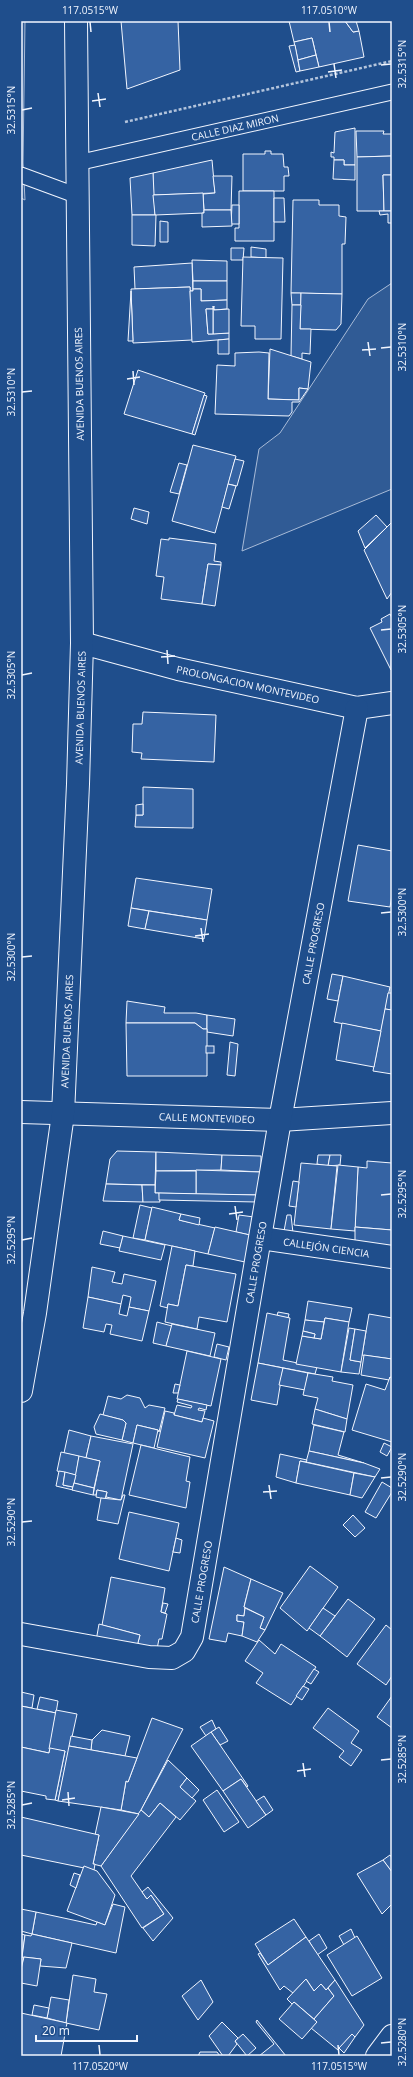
<svg xmlns="http://www.w3.org/2000/svg" width="413" height="2077" font-family="'Open Sans',sans-serif">
	<style>
		.built { fill: #305b95; stroke: #a8bbd7 }
		.building { fill: #3563a3; stroke: #f2f6ff }
		.lines { fill: none; stroke-linecap: round; stroke-linejoin: round }
		.lane-casing { stroke: #f2f6ff; stroke-width: 17 }
		.street-casing { stroke: #f2f6ff; stroke-width: 24 }
		.path { stroke: #b3c4dc; stroke-width: 2.5; stroke-dasharray: 3 2; stroke-linecap: butt }
		.lane { stroke: #1f4e8c; stroke-width: 15 }
		.street { stroke: #1f4e8c; stroke-width: 22 }
		.ticks { fill: none; stroke: #f2f6ff; stroke-width: 1.5 }
		.labels { text-anchor: middle; dominant-baseline: central; stroke-width: 3; stroke-linejoin: round; paint-order: stroke }
		.street-label { font-size: 10px; fill: #f2f6ff; stroke: #1f4e8c }
		.neatline { fill: none; stroke: #f2f6ff; stroke-width: 1.5 }
		.ticks-label { font-size: 10px; text-anchor: middle; fill: #f2f6ff }
	</style>
	<rect width="100%" height="100%" fill="#1f4e8c"/>
	<g class="built">
		<path d="M21,21H25L23,163L25,200L21,198Z"/>
		<path d="M392,283V489L242,551L259,449L280,433L368,299Z"/>
	</g>
	<g class="building">
		<path d="M121,21H178L180,70L127,89Z"/>
		<path d="M289,21H345L353,32L359,31L364,57L319,67L312,38L294,42Z"/>
		<path d="M345,21H356L359,31L353,32Z"/>
		<path d="M312,38L316,55L298,60L294,42Z"/>
		<path d="M295,45L300,71L296,72L289,46Z"/>
		<path d="M316,55L319,67L300,71L298,60Z"/>
		<path d="M355,128V165H344V160H334V157H331V152L334,153L335,132Z"/>
		<path d="M356,131H384L383,134H392V156L357,157Z"/>
		<path d="M265,151H271V154H283L284,167H288L289,176H284V191H243V154H265Z"/>
		<path d="M392,156V175H383L384,211H357V157Z"/>
		<path d="M212,160L215,193L153,195V173Z"/>
		<path d="M334,160H344V165H355V180L333,179Z"/>
		<path d="M153,173L155,215H132L130,178Z"/>
		<path d="M383,175H392V211H384Z"/>
		<path d="M213,176H232L231,210H204L203,194L215,193Z"/>
		<path d="M239,191H274V241H235V228H239Z"/>
		<path d="M203,193L204,213L155,215L153,195Z"/>
		<path d="M274,198H284L285,222H274Z"/>
		<path d="M293,200H319V205H339V216L346,217L345,244H342V294L291,293Z"/>
		<path d="M232,205H239V224H231Z"/>
		<path d="M204,210H231L232,226L202,227V213H204Z"/>
		<path d="M379,211H392V223H388V214L380,215Z"/>
		<path d="M132,215H156L155,246L132,245Z"/>
		<path d="M160,221L168,222V242H160Z"/>
		<path d="M251,247L266,249V258L251,257Z"/>
		<path d="M231,248H244L243,260H231Z"/>
		<path d="M243,257L283,258L281,339H255V326H241Z"/>
		<path d="M192,260L227,261V281H193Z"/>
		<path d="M192,263L193,291H190V287L135,289L134,267Z"/>
		<path d="M193,281H227V300L201,301V289H193Z"/>
		<path d="M190,287L192,340L133,343L131,289Z"/>
		<path d="M193,289H201V301L227,300V309L214,310V306L213,309H206L208,334L229,333V339L192,342L190,291H193Z"/>
		<path d="M131,291L133,341H128Z"/>
		<path d="M291,293H301V305H292Z"/>
		<path d="M301,293L342,294L341,324L336,330L300,329Z"/>
		<path d="M292,305H301L300,329H311L310,354L302,353V359L291,356Z"/>
		<path d="M213,306L214,310L229,309V333L213,334Z"/>
		<path d="M206,309H213V334H208Z"/>
		<path d="M229,339V354H218V340Z"/>
		<path d="M270,349L311,362L308,389L299,388V400L268,399Z"/>
		<path d="M259,352L269,353L268,399L299,400V388L308,389L299,402H292V412L289,416L215,414L217,365L235,366V353Z"/>
		<path d="M138,370L205,393L192,434L124,414Z"/>
		<path d="M204,395L207,396L195,435L192,434Z"/>
		<path d="M193,445L236,456L215,533L172,521Z"/>
		<path d="M235,459L244,461L237,486L228,484Z"/>
		<path d="M179,463L187,465L179,494L170,492Z"/>
		<path d="M228,484L236,486L229,509L222,507Z"/>
		<path d="M134,508L149,512L147,524L131,519Z"/>
		<path d="M376,515L387,527L365,548L358,531Z"/>
		<path d="M392,522V592L387,599L364,550Z"/>
		<path d="M169,538L216,544L214,561L221,562V565L208,564L202,604L161,599L164,577L156,576L161,539L169,540Z"/>
		<path d="M208,564L221,565L215,606L202,604Z"/>
		<path d="M390,614L392,618L391,670L370,628L382,622L381,619Z"/>
		<path d="M143,712L216,715L214,762L141,759L142,753L132,752L133,724H142Z"/>
		<path d="M143,787L193,789V828L135,827L136,815H143Z"/>
		<path d="M143,804V815H136V805Z"/>
		<path d="M358,845L392,851V895L390,907L348,901Z"/>
		<path d="M136,878L212,889L207,920L131,908Z"/>
		<path d="M131,908L149,911L145,929L128,926Z"/>
		<path d="M149,911L207,920L204,939L145,929Z"/>
		<path d="M332,974L343,976L338,1001L327,999Z"/>
		<path d="M343,976L390,987L381,1031L334,1022Z"/>
		<path d="M388,993H392V1010L385,1009Z"/>
		<path d="M127,1001L165,1007L164,1013H196L207,1015V1029H203L195,1023H126Z"/>
		<path d="M385,1009L392,1010V1074L373,1071Z"/>
		<path d="M207,1015L235,1019L233,1036L207,1032Z"/>
		<path d="M126,1023H195L203,1029H207V1076H127Z"/>
		<path d="M342,1023L381,1031L374,1067L336,1060Z"/>
		<path d="M230,1042L238,1044L235,1076L227,1075Z"/>
		<rect x="206" y="1046" width="8" height="7"/>
		<path d="M117,1151L156,1152L155,1185L106,1184L110,1159Z"/>
		<path d="M156,1152L222,1155L221,1170L156,1171Z"/>
		<path d="M222,1155L261,1156V1172L221,1170Z"/>
		<path d="M318,1155H330L328,1166L317,1164Z"/>
		<path d="M330,1155H341L340,1165L328,1166Z"/>
		<path d="M367,1161L392,1163V1230L355,1227L358,1167L367,1168Z"/>
		<path d="M301,1163L337,1166L331,1229L294,1225Z"/>
		<path d="M338,1165L358,1167L355,1231L331,1229Z"/>
		<path d="M196,1170L261,1172L258,1195L196,1194Z"/>
		<path d="M156,1171H196V1194L155,1193Z"/>
		<path d="M293,1181L299,1182L296,1207L289,1206Z"/>
		<path d="M106,1184L142,1185L143,1202L103,1201Z"/>
		<path d="M142,1185H155V1193H159L160,1202H143Z"/>
		<path d="M159,1193L258,1195L257,1202L159,1200Z"/>
		<path d="M140,1205L152,1208L145,1240L133,1238Z"/>
		<path d="M152,1207L181,1214L179,1220L215,1228L208,1254L145,1240Z"/>
		<path d="M181,1214L200,1218L199,1225L179,1220Z"/>
		<path d="M239,1215L254,1217L250,1235L236,1232Z"/>
		<path d="M287,1215H291L293,1233L284,1231Z"/>
		<path d="M215,1227L250,1235L245,1262L208,1254Z"/>
		<path d="M355,1227L392,1230V1253L355,1245Z"/>
		<path d="M103,1231L123,1236L120,1248L100,1244Z"/>
		<path d="M123,1236L165,1245L161,1260L119,1251Z"/>
		<path d="M172,1246L195,1251L193,1266L186,1265L178,1306L168,1304V1308L160,1306Z"/>
		<path d="M186,1265L236,1274L227,1322L199,1317L197,1329L165,1322L168,1304L178,1306Z"/>
		<path d="M92,1267L115,1272L112,1282L122,1284L124,1274L156,1281L149,1311L129,1307L131,1297L123,1295L121,1304L88,1297Z"/>
		<path d="M88,1297L121,1304L119,1314L127,1316L129,1307L149,1311L142,1341L110,1334L112,1325L106,1324L104,1332L83,1328Z"/>
		<path d="M308,1301L352,1308L349,1322L325,1318L324,1322L305,1320Z"/>
		<path d="M278,1312L289,1314L288,1318L277,1316Z"/>
		<path d="M267,1313L290,1318L283,1360L317,1367L315,1374L258,1363Z"/>
		<path d="M369,1314L392,1318V1359L362,1355Z"/>
		<path d="M325,1318L349,1322L341,1372L296,1364L302,1336L321,1339Z"/>
		<path d="M305,1320L324,1322L321,1339L314,1338L315,1334L303,1331Z"/>
		<path d="M157,1322L172,1326L166,1346L153,1343Z"/>
		<path d="M172,1324L215,1333L210,1356L166,1346Z"/>
		<path d="M349,1328L355,1329L350,1360L361,1362L359,1374L341,1372Z"/>
		<path d="M355,1329L366,1331L361,1362L350,1360Z"/>
		<path d="M303,1331L315,1334L314,1338L302,1336Z"/>
		<path d="M217,1344L229,1347L226,1360L214,1357Z"/>
		<path d="M187,1351L221,1359L211,1406L177,1399Z"/>
		<path d="M364,1355L392,1359V1378L390,1377L389,1380L361,1375Z"/>
		<path d="M258,1363L283,1368L277,1405L251,1400Z"/>
		<path d="M283,1368L308,1373L305,1390L279,1385Z"/>
		<path d="M308,1373L333,1377L332,1381L353,1385L347,1419L315,1409L318,1398L303,1395Z"/>
		<path d="M390,1377L392,1378V1442L352,1430L366,1384L385,1390Z"/>
		<path d="M175,1384L180,1385L178,1393H173Z"/>
		<path d="M127,1395L140,1398L145,1408L149,1405L165,1408L159,1432L158,1430L137,1425L133,1443L122,1440L126,1423L123,1420L103,1415L108,1396L121,1399Z"/>
		<path d="M178,1399L207,1405L206,1410L199,1408L198,1410L205,1411L202,1422L174,1415L177,1405L191,1408L192,1406L177,1402Z"/>
		<path d="M315,1409L347,1419L345,1432L312,1424Z"/>
		<path d="M165,1411L174,1413V1415L202,1422L203,1418L214,1421L205,1458L157,1447Z"/>
		<path d="M100,1414L123,1420L126,1423L122,1440L96,1434L94,1427Z"/>
		<path d="M137,1425L158,1430L154,1448L133,1443Z"/>
		<path d="M314,1425L344,1432L338,1455L364,1463L309,1451Z"/>
		<path d="M69,1430L91,1436L86,1458L64,1453Z"/>
		<path d="M91,1436L133,1444L121,1500L106,1497L107,1492L97,1490L96,1495H93L100,1461L86,1458Z"/>
		<path d="M384,1443L392,1447L387,1456L380,1452Z"/>
		<path d="M141,1445L190,1457L186,1481L190,1482L186,1508L129,1495Z"/>
		<path d="M309,1451L364,1463L380,1469L375,1477L306,1462Z"/>
		<path d="M61,1452L79,1456L76,1475L57,1471Z"/>
		<path d="M280,1454L307,1460L306,1462L300,1461L296,1483L276,1477Z"/>
		<path d="M79,1456L100,1461L94,1488L74,1483Z"/>
		<path d="M300,1461L354,1473L350,1495L296,1483Z"/>
		<path d="M59,1471L65,1472L63,1485L73,1487V1490L56,1486Z"/>
		<path d="M65,1472L76,1475L73,1487L63,1485Z"/>
		<path d="M354,1473L375,1477L362,1498L350,1495Z"/>
		<path d="M382,1482L392,1488V1492L376,1518L365,1512Z"/>
		<path d="M74,1483L94,1488L93,1495L72,1490Z"/>
		<path d="M97,1490L107,1492L105,1499L96,1497Z"/>
		<path d="M123,1495H125L118,1524L97,1520L101,1498L121,1500Z"/>
		<path d="M129,1512L179,1523L169,1571L119,1559Z"/>
		<path d="M353,1515L365,1528L355,1537L343,1525Z"/>
		<path d="M176,1538L182,1540L180,1553L173,1552Z"/>
		<path d="M310,1566L338,1587L307,1631L280,1608Z"/>
		<path d="M224,1567L251,1579L244,1607L245,1608L244,1616L237,1615V1621L244,1622L242,1636L228,1633L226,1642L209,1639Z"/>
		<path d="M111,1577L165,1588L161,1612L167,1614L162,1639H159L156,1654L136,1650L140,1635L102,1625Z"/>
		<path d="M251,1579L283,1593L265,1630L260,1628L264,1617L244,1607Z"/>
		<path d="M348,1599L375,1619L347,1657L320,1636Z"/>
		<path d="M163,1603L168,1604L165,1613L161,1612Z"/>
		<path d="M245,1608L264,1617L260,1628L265,1630L257,1642L242,1636L244,1622L237,1621V1615L244,1616Z"/>
		<path d="M323,1608L335,1616L320,1636L309,1628Z"/>
		<path d="M99,1624L140,1635L136,1650L96,1641Z"/>
		<path d="M386,1625L392,1630V1676L386,1685L357,1664Z"/>
		<path d="M259,1640L275,1654L281,1644L316,1667L291,1705L256,1683L263,1673L245,1661Z"/>
		<path d="M314,1669L319,1672L311,1684L306,1681Z"/>
		<path d="M303,1686L309,1689L302,1700L296,1696Z"/>
		<path d="M21,1692L34,1695L32,1708L21,1706Z"/>
		<path d="M392,1696V1728L377,1717Z"/>
		<path d="M40,1697L58,1701L56,1713L37,1709Z"/>
		<path d="M21,1706L56,1713L49,1753L21,1747Z"/>
		<path d="M328,1708L359,1731L351,1743L362,1750L351,1766L339,1757L344,1751L313,1728Z"/>
		<path d="M56,1710L77,1714L58,1801L55,1800L65,1751L49,1749Z"/>
		<path d="M152,1718L183,1729L139,1814L121,1810L126,1781L128,1782Z"/>
		<path d="M212,1720L216,1729L206,1736L200,1727Z"/>
		<path d="M219,1727L228,1741L220,1745L211,1732Z"/>
		<path d="M102,1730L130,1736L125,1756L91,1750L92,1740Z"/>
		<path d="M211,1732L220,1745L248,1786L247,1787L241,1779L223,1791L191,1746Z"/>
		<path d="M71,1736L92,1740L91,1750L69,1746Z"/>
		<path d="M69,1746L137,1758L128,1782L126,1781L121,1810L58,1801Z"/>
		<path d="M21,1747L49,1753L50,1748L65,1751L55,1800L46,1799V1796L21,1791Z"/>
		<path d="M168,1760L187,1778L180,1787L196,1801L180,1820L160,1803L149,1817L141,1810Z"/>
		<path d="M187,1778L199,1790L192,1798L180,1787Z"/>
		<path d="M241,1779L266,1815L248,1828L223,1791Z"/>
		<path d="M217,1790L239,1822L224,1832L203,1800Z"/>
		<path d="M264,1796L273,1810L266,1815L256,1801Z"/>
		<path d="M160,1803L176,1817L131,1876L147,1899L151,1895L164,1914L142,1928L101,1866L141,1810L149,1817Z"/>
		<path d="M101,1807L139,1814L101,1866L93,1864L99,1835H95Z"/>
		<path d="M21,1817L99,1835L93,1864H95L94,1870L21,1855Z"/>
		<path d="M390,1855L392,1858V1872L383,1860Z"/>
		<path d="M383,1860L392,1872V1904L382,1914L357,1874Z"/>
		<path d="M84,1866L97,1871L115,1895L105,1925L67,1911Z"/>
		<path d="M74,1873L80,1875L76,1888L70,1885Z"/>
		<path d="M148,1887L173,1918L153,1941L143,1928L164,1914L151,1895L147,1899L142,1892Z"/>
		<path d="M113,1904L125,1907L116,1953L32,1934L36,1912L96,1925L97,1922L105,1925Z"/>
		<path d="M21,1909L36,1912L32,1934L21,1931Z"/>
		<path d="M294,1919L306,1937L268,1965L255,1944Z"/>
		<path d="M351,1929L355,1938L344,1945L339,1936Z"/>
		<path d="M21,1934L25,1935L22,1957H24L21,1969Z"/>
		<path d="M32,1934L72,1943L66,1968L40,1966L41,1959L22,1957L25,1935L31,1936Z"/>
		<path d="M319,1934L327,1948L317,1955L309,1941Z"/>
		<path d="M357,1936L382,1978L352,1996L327,1955Z"/>
		<path d="M306,1937L335,1980L326,1990L321,1984L314,1991L306,1979L293,1993L284,1986L280,1990L258,1954L260,1953L268,1965Z"/>
		<path d="M24,1957L41,1959L37,1986L21,1983V1969Z"/>
		<path d="M73,1975L96,1979L94,1992L107,1994L99,2030L66,2023Z"/>
		<path d="M306,1979L314,1991L321,1984L326,1990L328,1988L334,1996L314,2019L294,2002L292,2004L287,1999Z"/>
		<path d="M201,1980L213,2002L198,2020L182,1996Z"/>
		<path d="M335,1980L364,2025L355,2037L352,2034L338,2050L311,2028L317,2022L314,2019L334,1996L328,1988Z"/>
		<path d="M51,1997L69,2000L66,2023L47,2018Z"/>
		<path d="M294,2002L317,2022L302,2039L279,2019Z"/>
		<path d="M34,2005L49,2008L47,2018L32,2015Z"/>
		<path d="M21,2013L67,2023L61,2056H21Z"/>
		<path d="M257,2020L286,2056H259L274,2044L256,2022Z"/>
		<path d="M222,2022L238,2038L235,2041L237,2044L228,2056H223L209,2036Z"/>
		<path d="M243,2034L256,2048L247,2056L235,2041Z"/>
		<path d="M352,2034L355,2037L344,2053L339,2048Z"/>
		<path d="M200,2052H217L220,2056H198Z"/>
	</g>
	<g class="lines">
		<defs>
			<g id="lane">
				<path id="s1" d="M77,163L392,92"/>
				<path d="M21,175L78,196"/>
			</g>
			<g id="street">
				<path id="s2" d="M82,643L178,669L357,708L392,703"/>
				<path id="s3" d="M21,1112L280,1120L392,1113"/>
				<path id="s4" d="M261,1238L392,1257"/>
				<path id="s5" d="M21,1391L35,1313L63,1114L78,784L82,643L76,21"/>
				<path id="s6" d="M21,1634L149,1657L172,1658L184,1651L192,1637L280,1120L357,708"/>
				<path d="M377,2056L392,2036"/>
			</g>
		</defs>
		<use href="#lane" class="lane-casing"/>
		<use href="#street" class="street-casing"/>
		<path class="path" d="M125,122L392,61"/>
		<use href="#lane" class="lane"/>
		<use href="#street" class="street"/>
	</g>
	<path class="ticks" d="M90,22L91,32M329,22L330,32M334,64L336,78M381,65L391,64M328,72L342,70M98,93L100,107M92,101L106,99M22,110L32,108M368,342L370,356M381,348L391,347M362,350L376,349M133,371L134,385M127,379L140,377M22,392L32,391M381,630L391,629M167,650L168,664M161,657L175,656M22,675L32,673M381,913L391,912M201,928L203,942M195,936L209,934M22,957L32,956M381,1195L391,1194M235,1206L237,1220M229,1214L243,1212M22,1240L32,1238M381,1478L391,1477M269,1485L271,1499M263,1492L277,1491M22,1522L32,1521M381,1760L391,1759M303,1763L305,1777M297,1771L311,1769M68,1792L69,1806M62,1800L75,1798M22,1805L32,1803M381,2043L391,2042M99,2045L100,2055M338,2045L339,2055"/>
	<g class="labels">
		<g class="street-label">
			<text stroke="none"><textPath href="#s1" startOffset="162">CALLE DIAZ MIRON</textPath></text>
			<text transform="translate(79 384) rotate(-91)">AVENIDA BUENOS AIRES</text>
			<text stroke="none"><textPath href="#s2" startOffset="171">PROLONGACION MONTEVIDEO</textPath></text>
			<text stroke="none"><textPath href="#s5" startOffset="687">AVENIDA BUENOS AIRES</textPath></text>
			<text stroke="none"><textPath href="#s6" startOffset="887">CALLE PROGRESO</textPath></text>
			<text stroke="none"><textPath href="#s5" startOffset="363">AVENIDA BUENOS AIRES</textPath></text>
			<text stroke="none"><textPath href="#s3" startOffset="186">CALLE MONTEVIDEO</textPath></text>
			<text stroke="none"><textPath href="#s4" startOffset="66">CALLEJÓN CIENCIA</textPath></text>
			<text stroke="none"><textPath href="#s6" startOffset="563">CALLE PROGRESO</textPath></text>
			<text stroke="none"><textPath href="#s6" startOffset="239">CALLE PROGRESO</textPath></text>
		</g>
	</g>
	<rect width="413" height="2077" fill="none" stroke="#1f4e8c" stroke-width="44"/>
	<path d="M36 2035v6h101v-6" fill="none" stroke="#f2f6ff" stroke-width="2"/>
	<text x="42" y="2035" font-size="12" fill="#f2f6ff" stroke="#1f4e8c" stroke-width="3" paint-order="stroke">20 m</text>
	<rect x="22" y="22" width="369" height="2033" class="neatline"/>
	<g class="ticks-label">
		<text x="90" y="14">117.0515°W</text>
		<text x="329" y="14">117.0510°W</text>
		<text transform="translate(402 64) rotate(-90)" y="4">32.5315°N</text>
		<text transform="translate(11 110) rotate(-90)" y="4">32.5315°N</text>
		<text transform="translate(402 347) rotate(-90)" y="4">32.5310°N</text>
		<text transform="translate(11 392) rotate(-90)" y="4">32.5310°N</text>
		<text transform="translate(402 629) rotate(-90)" y="4">32.5305°N</text>
		<text transform="translate(11 675) rotate(-90)" y="4">32.5305°N</text>
		<text transform="translate(402 912) rotate(-90)" y="4">32.5300°N</text>
		<text transform="translate(11 957) rotate(-90)" y="4">32.5300°N</text>
		<text transform="translate(402 1194) rotate(-90)" y="4">32.5295°N</text>
		<text transform="translate(11 1240) rotate(-90)" y="4">32.5295°N</text>
		<text transform="translate(402 1477) rotate(-90)" y="4">32.5290°N</text>
		<text transform="translate(11 1522) rotate(-90)" y="4">32.5290°N</text>
		<text transform="translate(402 1759) rotate(-90)" y="4">32.5285°N</text>
		<text transform="translate(11 1805) rotate(-90)" y="4">32.5285°N</text>
		<text transform="translate(402 2042) rotate(-90)" y="4">32.5280°N</text>
		<text x="100" y="2070">117.0520°W</text>
		<text x="339" y="2070">117.0515°W</text>
	</g>
</svg>
